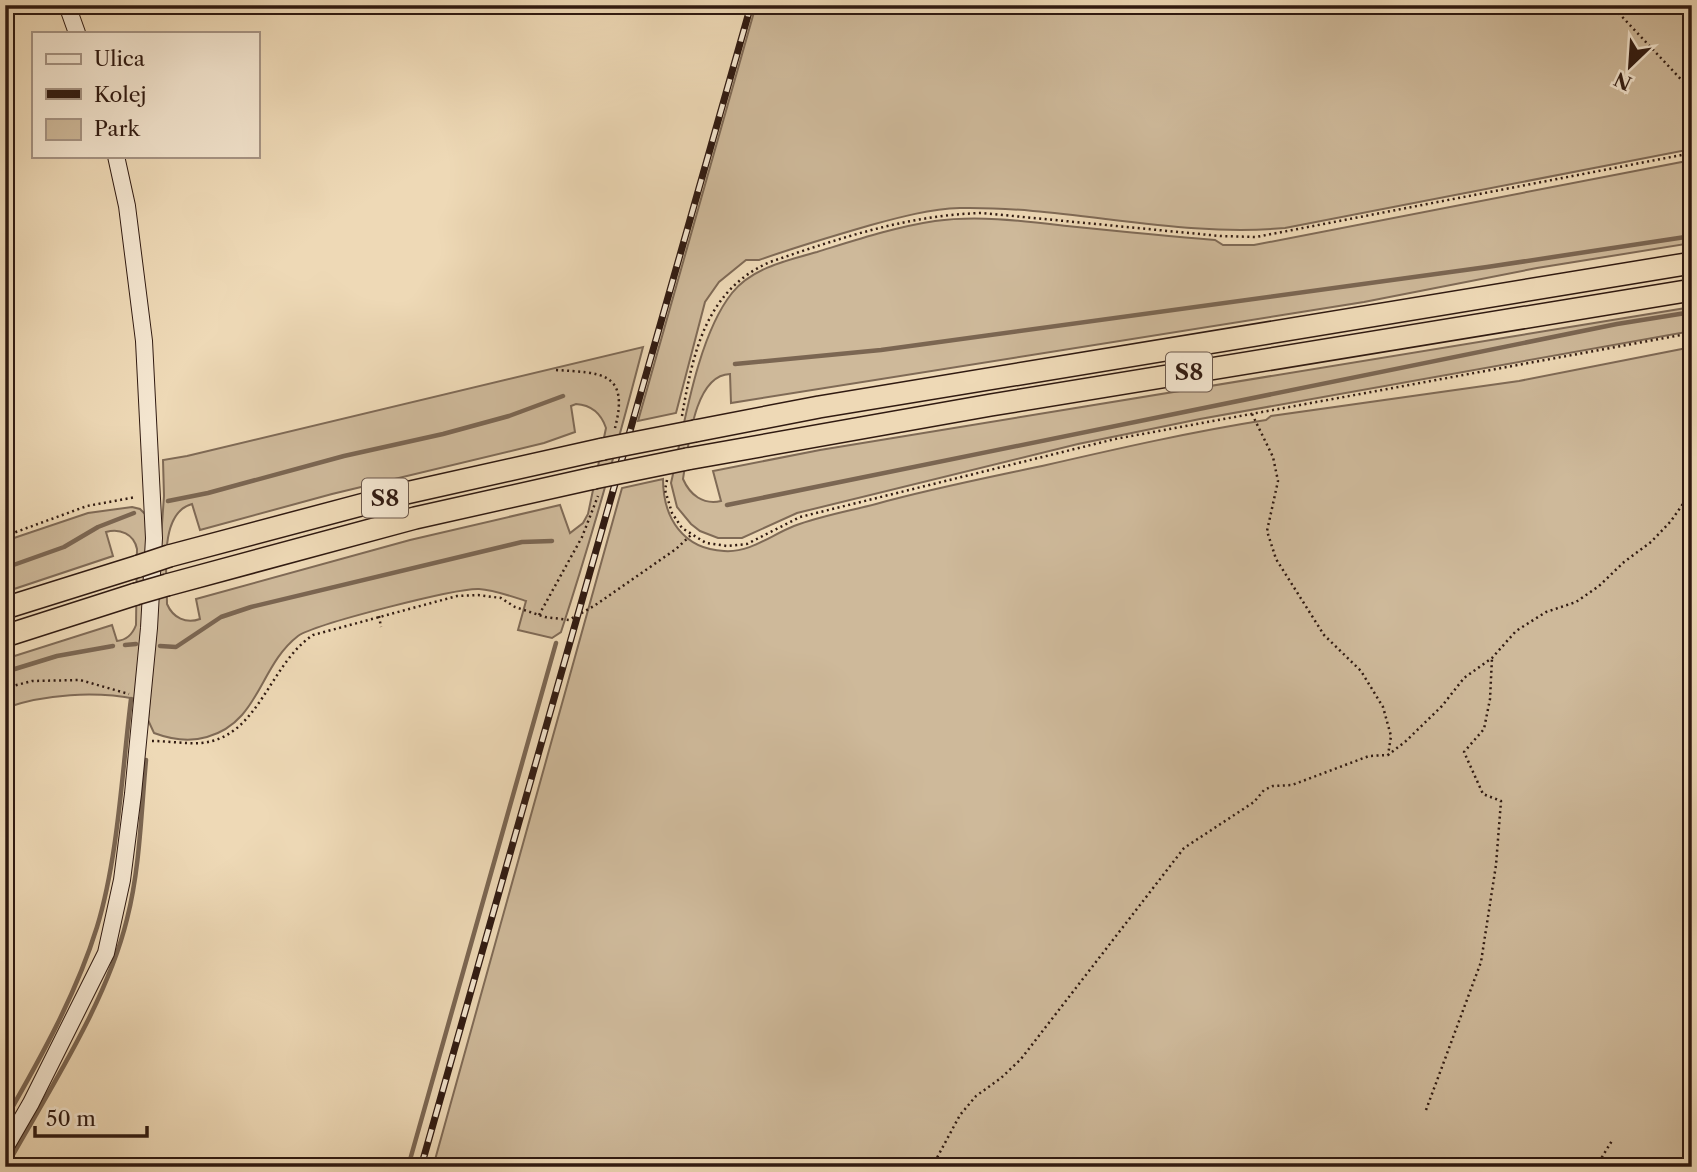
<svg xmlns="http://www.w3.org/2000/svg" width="1697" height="1172" font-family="'Libre Caslon Text',serif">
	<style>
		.green { fill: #ceb99a; stroke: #7f6a56; stroke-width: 2; fill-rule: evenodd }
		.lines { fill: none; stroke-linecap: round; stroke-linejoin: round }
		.stream { stroke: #7b6652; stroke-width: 4.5 }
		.secondary-casing { stroke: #301a11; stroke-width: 18 }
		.highway-casing { stroke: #301a11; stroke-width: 24 }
		.path { stroke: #301a11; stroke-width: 2.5; stroke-dasharray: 2 3.5; stroke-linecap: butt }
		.secondary { stroke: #f4e6d0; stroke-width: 16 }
		.highway { stroke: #eed9b6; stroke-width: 21 }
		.rail-casing { stroke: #301a11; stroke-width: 7 }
		.rail { stroke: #f4e6d0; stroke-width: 4.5; stroke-dasharray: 13; stroke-linecap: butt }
		.highway-bridge-casing { stroke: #301a11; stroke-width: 24; stroke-linecap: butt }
		.highway-bridge { stroke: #eed9b6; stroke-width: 21 }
		.labels { text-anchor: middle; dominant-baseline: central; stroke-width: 7; stroke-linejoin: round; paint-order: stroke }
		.shield { fill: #f4e6d0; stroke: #6b574a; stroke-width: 2 }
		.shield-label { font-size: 23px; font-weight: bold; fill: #301a11 }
	</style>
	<rect width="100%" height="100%" fill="#eed9b6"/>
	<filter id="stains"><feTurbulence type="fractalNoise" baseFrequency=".00286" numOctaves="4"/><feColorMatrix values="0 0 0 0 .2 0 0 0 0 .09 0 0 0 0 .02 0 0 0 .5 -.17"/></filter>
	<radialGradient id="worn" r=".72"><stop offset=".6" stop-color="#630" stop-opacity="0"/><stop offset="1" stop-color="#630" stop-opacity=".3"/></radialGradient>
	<g class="green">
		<path d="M756,5H1692V149L1285,228C1176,238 1069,206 960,208C930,209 900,217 871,225C833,236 796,247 759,260H746L719,282L705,302L676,413L638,421Z"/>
		<path d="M1692,160V243L1537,268L1364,302L731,403L730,374C693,375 688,450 683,479C690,495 703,505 721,501L713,471L820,450L1692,307V331L1200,419L1078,444L797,513L742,538H718L700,531L691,524L677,507L671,483C684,427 697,337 732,293C752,268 788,260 817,252C856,240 895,227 935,221C978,215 1024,221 1067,226C1116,231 1166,236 1215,240L1223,245H1254Z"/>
		<path d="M643,347C618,443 592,538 561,632L552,638L518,630L526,601C511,596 494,590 479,589C456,588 315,624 298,636C259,666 260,722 207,737C190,742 170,739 154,733L148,720L164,496L163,460L187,456ZM576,404C591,405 601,413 606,428L588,514L583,523L570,533L560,505L410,540L196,599L200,619C186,624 173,618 167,604C167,576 158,513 192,504L200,530L332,494L544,443L575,432L571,406Z"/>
		<path d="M1692,347V1167H433L622,488L663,479C663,518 683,549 724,551C750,553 771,535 794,526C820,516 849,511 876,504C930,489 986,478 1042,466C1116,449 1190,432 1266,420L1271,416L1519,381Z"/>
		<path d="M132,507L140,509L146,515L148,543L136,699C95,691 45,694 5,708V659L112,625L117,641C127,640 133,633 136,625L137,549C134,534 120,528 106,532L113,556L5,592V541L88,513Z"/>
	</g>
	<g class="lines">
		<g class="stream">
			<path d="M735,364L881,350L1487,267L1692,236"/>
			<path d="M168,501L208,493L344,456L443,434L509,416L563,396"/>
			<path d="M727,505L1617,324L1692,312"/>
			<path d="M5,568L64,547L98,527L134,513"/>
			<path d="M125,645L136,644"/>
			<path d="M160,646L176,647L221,617L251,607L522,542L552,541"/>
			<path d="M5,672L57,656L113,646"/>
			<path d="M5,1120C40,1059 76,995 97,927C118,858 122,772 131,699"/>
			<path d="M6,1167C48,1092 107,1002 127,919C140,868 141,813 146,760"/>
			<path d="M408,1167L556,643"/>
		</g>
		<defs>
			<g id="secondary">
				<path d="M67,5L77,33"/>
				<path d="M5,1148L31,1103L106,953L122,880L133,794L149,628L154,538L144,341L127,206L116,156"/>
			</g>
			<g id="highway">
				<path d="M695,431L819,407L1692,263"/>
				<path d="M687,459L991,405L1692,290"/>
				<path d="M169,556L406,493L603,449"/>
				<path d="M167,585L415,518L594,478"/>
				<path d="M5,608L139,566"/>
				<path d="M5,636L136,594"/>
			</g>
		</defs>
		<use href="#secondary" class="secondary-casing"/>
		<use href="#highway" class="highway-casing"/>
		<g class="path">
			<path d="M1611,5L1692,91"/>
			<path d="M556,370C600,373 630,371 615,428"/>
			<path d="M1252,414L1273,457L1278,481L1267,531L1276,559L1324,635L1361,671L1383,707L1391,736L1388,755"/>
			<path d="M682,416C693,352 706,290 770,262C840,238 908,215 982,213L1220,236L1256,237L1692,153"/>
			<path d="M667,480L665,490L672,513L682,528L706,543L727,546L747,544L800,517L1115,439L1692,333"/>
			<path d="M5,536L87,506L136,497"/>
			<path d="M539,615L582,537L598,496"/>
			<path d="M379,616L381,627"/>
			<path d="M5,688L32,681L80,680L129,694"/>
			<path d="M152,741C168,741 185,744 201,743C259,738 269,664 313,635L457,596L478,595L501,598L515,607L545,617L569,620L594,606L676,549L691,535"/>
			<path d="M1426,1110L1481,962L1496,865L1501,801L1483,794L1464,752L1484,729L1490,699L1492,658"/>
			<path d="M932,1167L960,1115L976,1096L1001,1078L1021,1059L1184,848L1254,802L1264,790L1273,786L1292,785L1369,756L1388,755L1406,741L1442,706L1464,678L1492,658L1516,631L1546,612L1576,602L1599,586L1624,562L1651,542L1671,521L1692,491"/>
			<path d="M1596,1167L1613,1139"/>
		</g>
		<use href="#secondary" class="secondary"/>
		<use href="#highway" class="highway"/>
		<defs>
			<path id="rail" d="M421,1167L751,5"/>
		</defs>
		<use href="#rail" class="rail-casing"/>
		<use href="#rail" class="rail"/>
		<defs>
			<g id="highway-bridge">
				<path d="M603,449L695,431"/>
				<path d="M594,478L687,459"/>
				<path d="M139,566L169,556"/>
				<path d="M136,594L167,585"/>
			</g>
		</defs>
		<use href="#highway-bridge" class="highway-bridge-casing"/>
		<use href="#highway-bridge" class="highway-bridge"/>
	</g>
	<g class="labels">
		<g class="shield">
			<rect x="1166" y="352.5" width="46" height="39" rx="5"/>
			<rect x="362" y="478.5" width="46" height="39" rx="5"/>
		</g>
		<g class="shield-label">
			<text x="1189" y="372">S8</text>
			<text x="385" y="498">S8</text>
		</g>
	</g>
	<rect width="1697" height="1172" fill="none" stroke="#eed9b6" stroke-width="28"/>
	<rect x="7" y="7" width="1683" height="1158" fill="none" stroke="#301a11" stroke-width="3.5"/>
	<rect x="14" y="14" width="1669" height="1144" fill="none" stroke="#301a11" stroke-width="2"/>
	<rect x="32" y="32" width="228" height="126" fill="#f4e6d0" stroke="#a69484" stroke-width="2"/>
	<rect x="46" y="54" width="35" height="10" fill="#f4e6d0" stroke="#a69484" stroke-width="2"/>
	<text x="94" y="66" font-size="21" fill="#301a11">Ulica</text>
	<rect x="46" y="89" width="35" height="10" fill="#301a11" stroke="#a69484" stroke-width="2"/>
	<text x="94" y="102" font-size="21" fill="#301a11">Kolej</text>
	<rect x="46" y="119" width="35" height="21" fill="#ceb99a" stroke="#a69484" stroke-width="2"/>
	<text x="94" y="136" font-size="21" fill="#301a11">Park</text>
	<g transform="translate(1630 66) rotate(205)" stroke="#f4e6d0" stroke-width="5" paint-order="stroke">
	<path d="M0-5L12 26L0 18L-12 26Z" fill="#301a11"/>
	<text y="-10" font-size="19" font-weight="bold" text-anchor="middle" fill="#301a11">N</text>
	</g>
	<path d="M35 1126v10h112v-10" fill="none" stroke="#301a11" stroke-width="3.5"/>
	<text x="46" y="1126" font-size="21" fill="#301a11" stroke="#f4e6d0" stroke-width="5" paint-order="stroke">50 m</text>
	<rect width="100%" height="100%" filter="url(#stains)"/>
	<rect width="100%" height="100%" fill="url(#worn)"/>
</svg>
